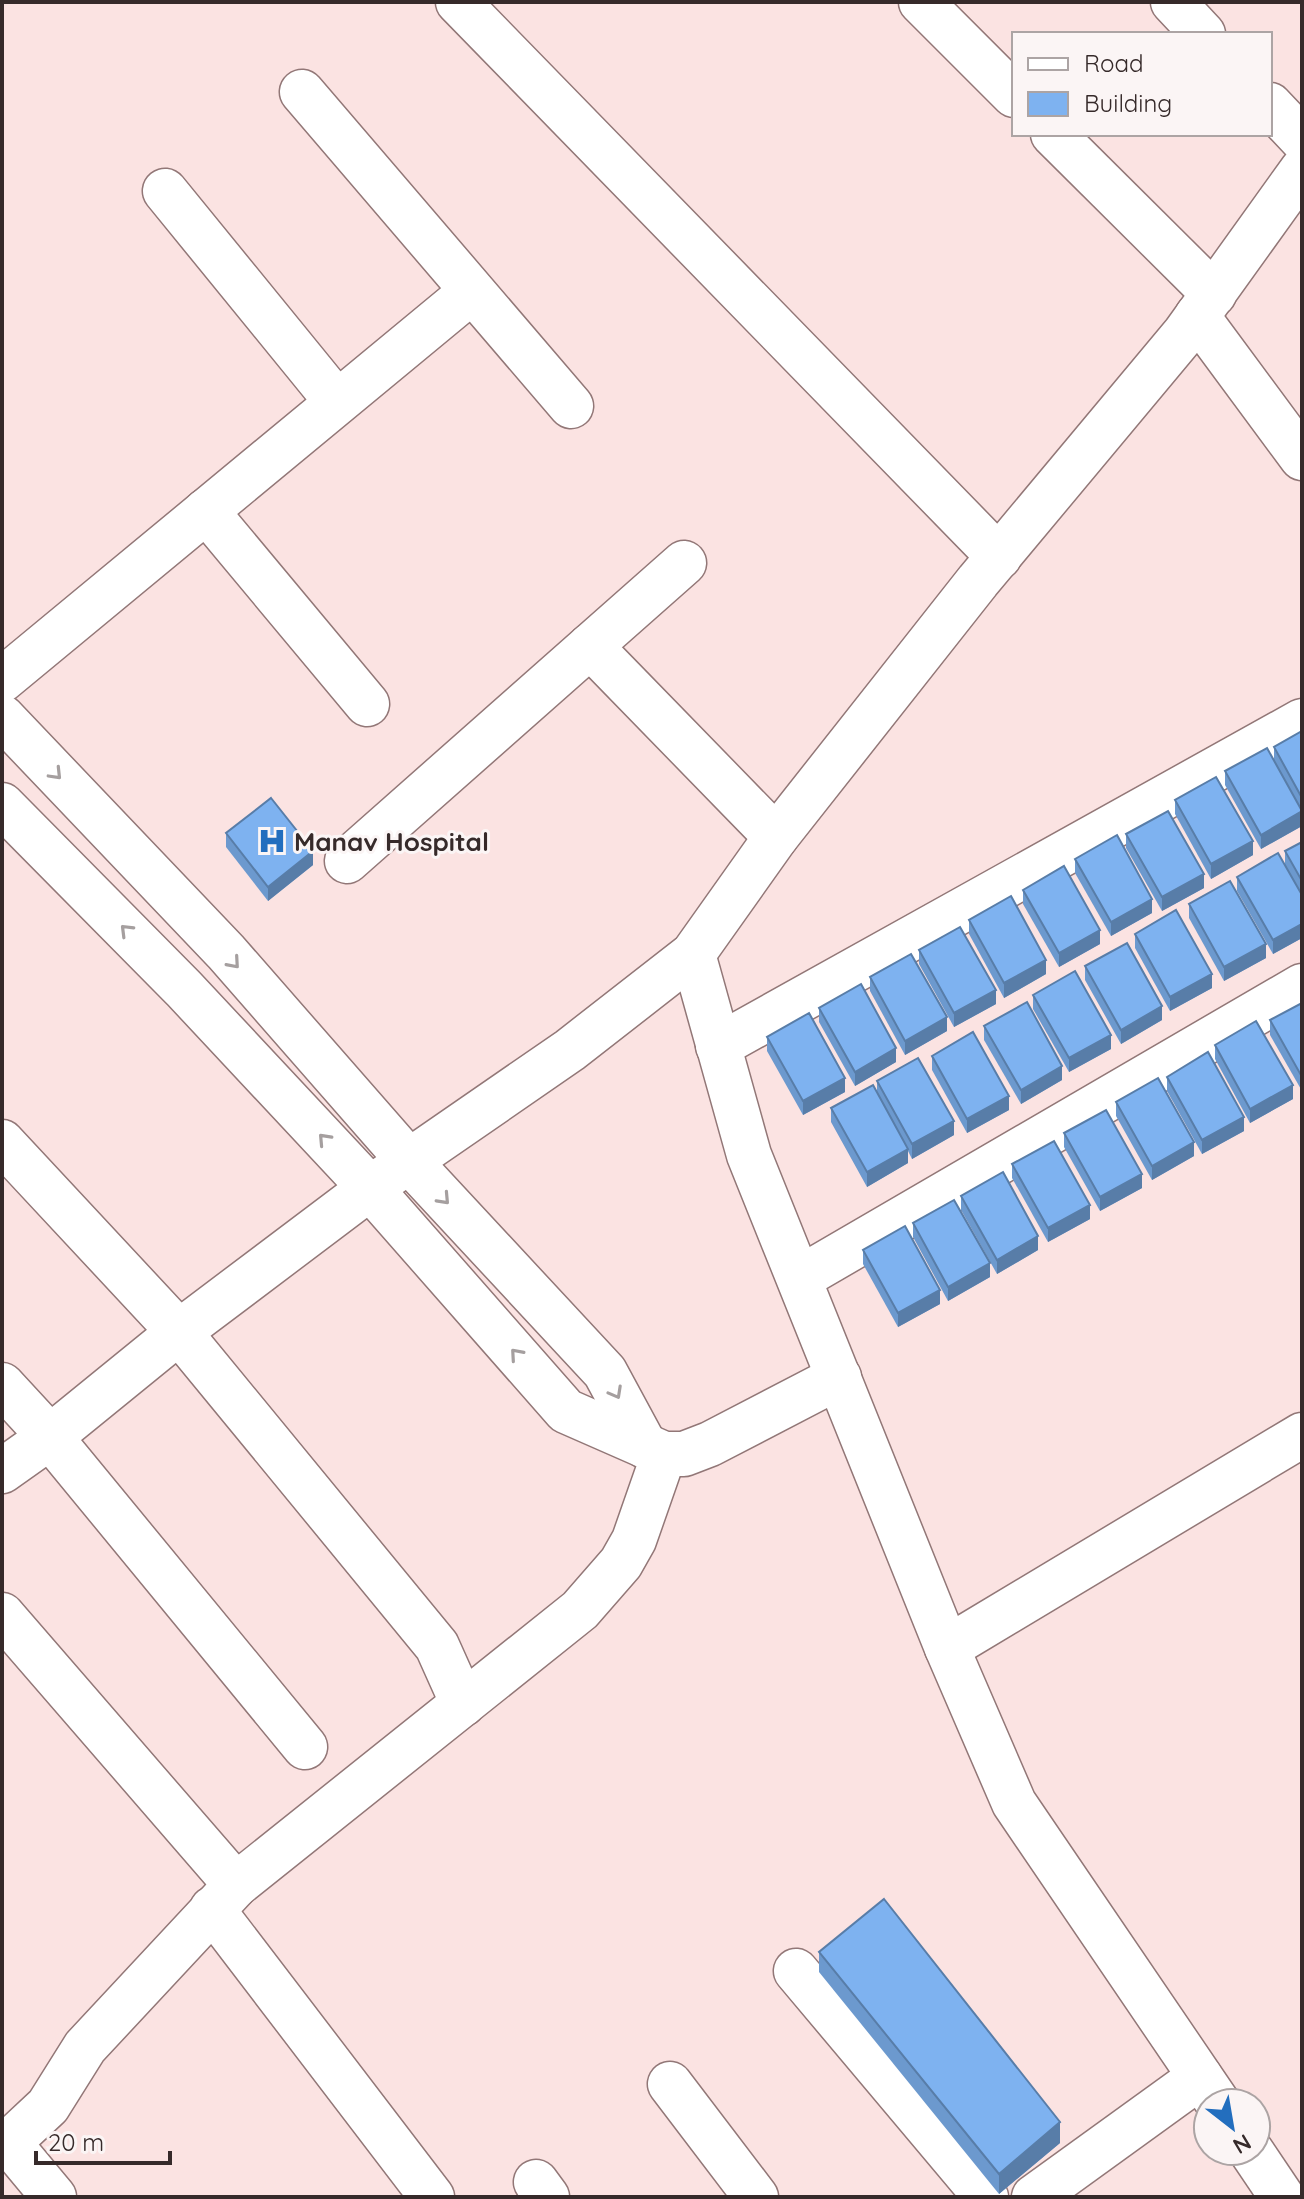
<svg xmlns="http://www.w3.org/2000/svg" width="1304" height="2199" font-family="Quicksand,sans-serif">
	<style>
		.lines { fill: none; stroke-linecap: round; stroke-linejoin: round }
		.minor-casing { stroke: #927777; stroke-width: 47 }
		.minor { stroke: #fff; stroke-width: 44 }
		.wall { fill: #6c99ce }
		.shaded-wall { fill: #587da8 }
		.building { fill: #7eb2f0; stroke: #587da8; stroke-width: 2 }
		.oneway { stroke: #a59f9f }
		.labels { text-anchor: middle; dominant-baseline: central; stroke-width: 6; stroke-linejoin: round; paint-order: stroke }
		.poi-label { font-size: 26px; font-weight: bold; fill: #362a2a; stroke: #fbf5f5; text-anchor: start }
	</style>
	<rect width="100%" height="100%" fill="#fbe3e2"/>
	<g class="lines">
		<defs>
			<g id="minor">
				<path d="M458,2L999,557"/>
				<path d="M921,2L1014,95"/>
				<path d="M1173,2L1203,34"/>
				<path d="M302,92L571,406"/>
				<path d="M1270,105L1302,139"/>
				<path d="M1053,134L1214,294"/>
				<path d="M165,191L337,402"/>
				<path d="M1197,316L1302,458"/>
				<path d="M206,511L367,704"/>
				<path d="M590,646L776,837"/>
				<path d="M2,680L471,292"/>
				<path d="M2,717L226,952L408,1160L605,1372L645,1446"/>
				<path d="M2,805L184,989L370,1188L566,1411L664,1454H684L710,1444L839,1377"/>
				<path d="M347,861L684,563"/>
				<path d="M693,954L749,1155L947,1648L1014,1803L1218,2103"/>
				<path d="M718,1046L1302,721"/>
				<path d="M2,1142L179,1332L437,1646L463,1704"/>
				<path d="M800,1278L1302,986"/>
				<path d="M2,1385L50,1437L305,1747"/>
				<path d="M2,1471L50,1437L179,1332L370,1188L570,1050L693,954L776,837L978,581L1185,333L1302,170"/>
				<path d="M2,1615L236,1885"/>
				<path d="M947,1648L1302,1435"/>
				<path d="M212,1909L432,2197"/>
				<path d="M796,1971L986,2197"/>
				<path d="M670,2084L756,2197"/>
				<path d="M9,2143L54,2197"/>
				<path d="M2,2149L48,2106L85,2047L236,1885L580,1610L621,1563L634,1540L664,1454"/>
				<path d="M1251,2151L1282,2197"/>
				<path d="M536,2182L547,2197"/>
				<path d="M1034,2197L1200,2077"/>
			</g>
		</defs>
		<use href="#minor" class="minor-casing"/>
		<use href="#minor" class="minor"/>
	</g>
	<g class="wall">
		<path d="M1302,731V826L1261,849L1225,785V771L1274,760V747Z"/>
		<path d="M1175,800L1253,855L1211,879L1175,814Z"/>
		<path d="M226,833L313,865L268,901L226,847Z"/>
		<path d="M1126,834L1204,888L1162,911L1126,848Z"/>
		<path d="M1302,842V895L1285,865V851Z"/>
		<path d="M1075,859L1152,913L1111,936L1075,873Z"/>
		<path d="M1237,877L1302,895V938L1273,954L1237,891Z"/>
		<path d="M1023,890L1100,944L1059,967L1023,904Z"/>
		<path d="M1189,904L1266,958L1224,981L1189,918Z"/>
		<path d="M969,920L1046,974L1004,998L969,934Z"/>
		<path d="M1135,934L1212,988L1170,1011L1135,948Z"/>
		<path d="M919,950L996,1004L954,1027L919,964Z"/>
		<path d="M1085,966L1162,1020L1121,1044L1085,980Z"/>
		<path d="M870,977L947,1031L905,1055L870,991Z"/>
		<path d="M1033,995L1111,1049L1069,1072L1033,1009Z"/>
		<path d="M1302,1003V1091L1270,1035V1020Z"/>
		<path d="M819,1008L896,1062L855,1086L819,1022Z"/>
		<path d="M984,1026L1062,1080L1021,1104L984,1040Z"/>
		<path d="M767,1037L845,1092L803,1115L767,1051Z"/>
		<path d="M1215,1045L1293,1099L1250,1123L1215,1059Z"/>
		<path d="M932,1056L1009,1110L967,1133L932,1070Z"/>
		<path d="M1167,1077L1244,1131L1202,1154L1167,1091Z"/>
		<path d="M877,1081L954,1135L912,1159L908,1151V1163L867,1187L831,1122V1108L877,1092Z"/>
		<path d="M1116,1102L1194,1156L1152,1180L1116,1116Z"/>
		<path d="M1064,1133L1142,1188L1100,1211L1064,1147Z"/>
		<path d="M1012,1164L1090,1219L1048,1242L1012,1178Z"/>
		<path d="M961,1196L1038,1250L997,1274L961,1210Z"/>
		<path d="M913,1223L990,1277L948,1301L913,1237Z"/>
		<path d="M863,1250L940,1304L898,1327L863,1264Z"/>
		<path d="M819,1952L1060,2143L999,2194L819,1972Z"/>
	</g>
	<g class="shaded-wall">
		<path d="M1302,811V826L1261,849V835Z"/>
		<path d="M1253,841V855L1211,879V864Z"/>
		<path d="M313,851V865L268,901V887Z"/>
		<path d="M1204,874V888L1162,911V897Z"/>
		<path d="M1152,899V913L1111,936V922Z"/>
		<path d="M1302,924V938L1273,954V940Z"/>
		<path d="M1100,930V944L1059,967V953Z"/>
		<path d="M1266,944V958L1224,981V967Z"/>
		<path d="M1046,960V974L1004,998V983Z"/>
		<path d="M1212,974V988L1170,1011V997Z"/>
		<path d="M996,990V1004L954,1027V1013Z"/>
		<path d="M1162,1006V1020L1121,1044V1030Z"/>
		<path d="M947,1017V1031L905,1055V1041Z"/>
		<path d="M1111,1035V1049L1069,1072V1058Z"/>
		<path d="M896,1048V1062L855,1086V1072Z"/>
		<path d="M1062,1066V1080L1021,1104V1090Z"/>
		<path d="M845,1078V1092L803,1115V1101Z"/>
		<path d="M1293,1085V1099L1250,1123V1109Z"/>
		<path d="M1009,1096V1110L967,1133V1119Z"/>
		<path d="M1244,1117V1131L1202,1154V1140Z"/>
		<path d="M954,1121V1135L912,1159V1144Z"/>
		<path d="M1194,1142V1156L1152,1180V1166Z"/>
		<path d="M908,1149V1163L867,1187V1172Z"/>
		<path d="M1142,1174V1188L1100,1211V1197Z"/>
		<path d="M1090,1205V1219L1048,1242V1228Z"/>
		<path d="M1038,1236V1250L997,1274V1260Z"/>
		<path d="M990,1263V1277L948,1301V1287Z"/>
		<path d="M940,1290V1304L898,1327V1313Z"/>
		<path d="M1060,2122V2143L999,2194V2174Z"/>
	</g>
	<g class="building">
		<path d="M1302,731V798L1274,747Z"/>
		<path d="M1267,748L1302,811L1261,835L1225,771Z"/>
		<path d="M1216,777L1253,841L1211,864L1175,800Z"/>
		<path d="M271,798L313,851L268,887L226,833Z"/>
		<path d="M1168,811L1204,874L1162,897L1126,834Z"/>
		<path d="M1117,835L1152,899L1111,922L1075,859Z"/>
		<path d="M1302,842V881L1285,851Z"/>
		<path d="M1278,853L1302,895V924L1273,940L1237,877Z"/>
		<path d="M1064,866L1100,930L1059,953L1023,890Z"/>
		<path d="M1230,881L1266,944L1224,967L1189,904Z"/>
		<path d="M1011,896L1046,960L1004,983L969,920Z"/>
		<path d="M1176,910L1212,974L1170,997L1135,934Z"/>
		<path d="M960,927L996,990L954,1013L919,950Z"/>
		<path d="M1127,943L1162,1006L1121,1030L1085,966Z"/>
		<path d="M911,954L947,1017L905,1041L870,977Z"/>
		<path d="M1075,971L1111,1035L1069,1058L1033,995Z"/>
		<path d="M861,984L896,1048L855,1072L819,1008Z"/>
		<path d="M1027,1002L1062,1066L1021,1090L984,1026Z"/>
		<path d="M1302,1003V1077L1270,1020Z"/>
		<path d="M809,1013L845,1078L803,1101L767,1037Z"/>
		<path d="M1256,1021L1293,1085L1250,1109L1215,1045Z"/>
		<path d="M973,1032L1009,1096L967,1119L932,1056Z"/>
		<path d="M1208,1052L1244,1117L1202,1140L1167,1077Z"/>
		<path d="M918,1058L954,1121L912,1144L877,1081Z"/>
		<path d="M1158,1078L1194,1142L1152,1166L1116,1102Z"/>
		<path d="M873,1085L908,1149L867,1172L831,1108Z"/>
		<path d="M1106,1110L1142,1174L1100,1197L1064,1133Z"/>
		<path d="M1054,1141L1090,1205L1048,1228L1012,1164Z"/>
		<path d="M1003,1172L1038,1236L997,1260L961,1196Z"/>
		<path d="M954,1200L990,1263L948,1287L913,1223Z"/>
		<path d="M905,1226L940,1290L898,1313L863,1250Z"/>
		<path d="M884,1899L1060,2122L999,2174L819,1952Z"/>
	</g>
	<defs><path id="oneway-chevron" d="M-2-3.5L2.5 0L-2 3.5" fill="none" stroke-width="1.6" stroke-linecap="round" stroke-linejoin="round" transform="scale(2)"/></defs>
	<g class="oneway">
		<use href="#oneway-chevron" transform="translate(56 774) rotate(46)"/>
		<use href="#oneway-chevron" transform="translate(126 930) rotate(-135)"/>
		<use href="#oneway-chevron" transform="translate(234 963) rotate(49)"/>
		<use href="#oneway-chevron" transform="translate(324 1139) rotate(-133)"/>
		<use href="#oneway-chevron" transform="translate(444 1199) rotate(47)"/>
		<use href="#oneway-chevron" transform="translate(516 1354) rotate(-131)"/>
		<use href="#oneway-chevron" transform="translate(616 1393) rotate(61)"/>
	</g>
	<defs>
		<symbol id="hospital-bare" viewBox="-9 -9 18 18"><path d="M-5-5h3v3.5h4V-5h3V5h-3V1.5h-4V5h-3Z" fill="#236ebe" stroke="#fbf5f5" stroke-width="2.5" paint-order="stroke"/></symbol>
	</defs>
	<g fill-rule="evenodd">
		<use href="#hospital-bare" x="252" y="821" width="40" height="40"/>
	</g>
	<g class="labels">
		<g class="poi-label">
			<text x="294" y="841">Manav Hospital</text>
		</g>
	</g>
	<rect width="1304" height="2199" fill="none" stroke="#362a2a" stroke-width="8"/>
	<rect x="1012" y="32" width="260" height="104" fill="#fbf5f5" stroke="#aca4a4" stroke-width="2"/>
	<rect x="1028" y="58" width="40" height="12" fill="#ffffff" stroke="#aca4a4" stroke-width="2"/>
	<text x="1084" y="72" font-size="24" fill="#362a2a">Road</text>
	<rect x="1028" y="92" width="40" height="24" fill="#7eb2f0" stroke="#aca4a4" stroke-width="2"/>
	<text x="1084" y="112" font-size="24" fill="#362a2a">Building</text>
	<g transform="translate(1232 2127) rotate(149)"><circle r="38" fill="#fbf5f5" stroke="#aca4a4" stroke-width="2"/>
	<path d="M0-6L14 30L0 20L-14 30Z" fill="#236ebe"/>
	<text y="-12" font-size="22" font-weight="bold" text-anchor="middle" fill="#362a2a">N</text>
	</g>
	<path d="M36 2151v12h134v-12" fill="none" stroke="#362a2a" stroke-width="4"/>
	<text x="48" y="2151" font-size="24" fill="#362a2a" stroke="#fbf5f5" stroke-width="6" paint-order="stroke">20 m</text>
</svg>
